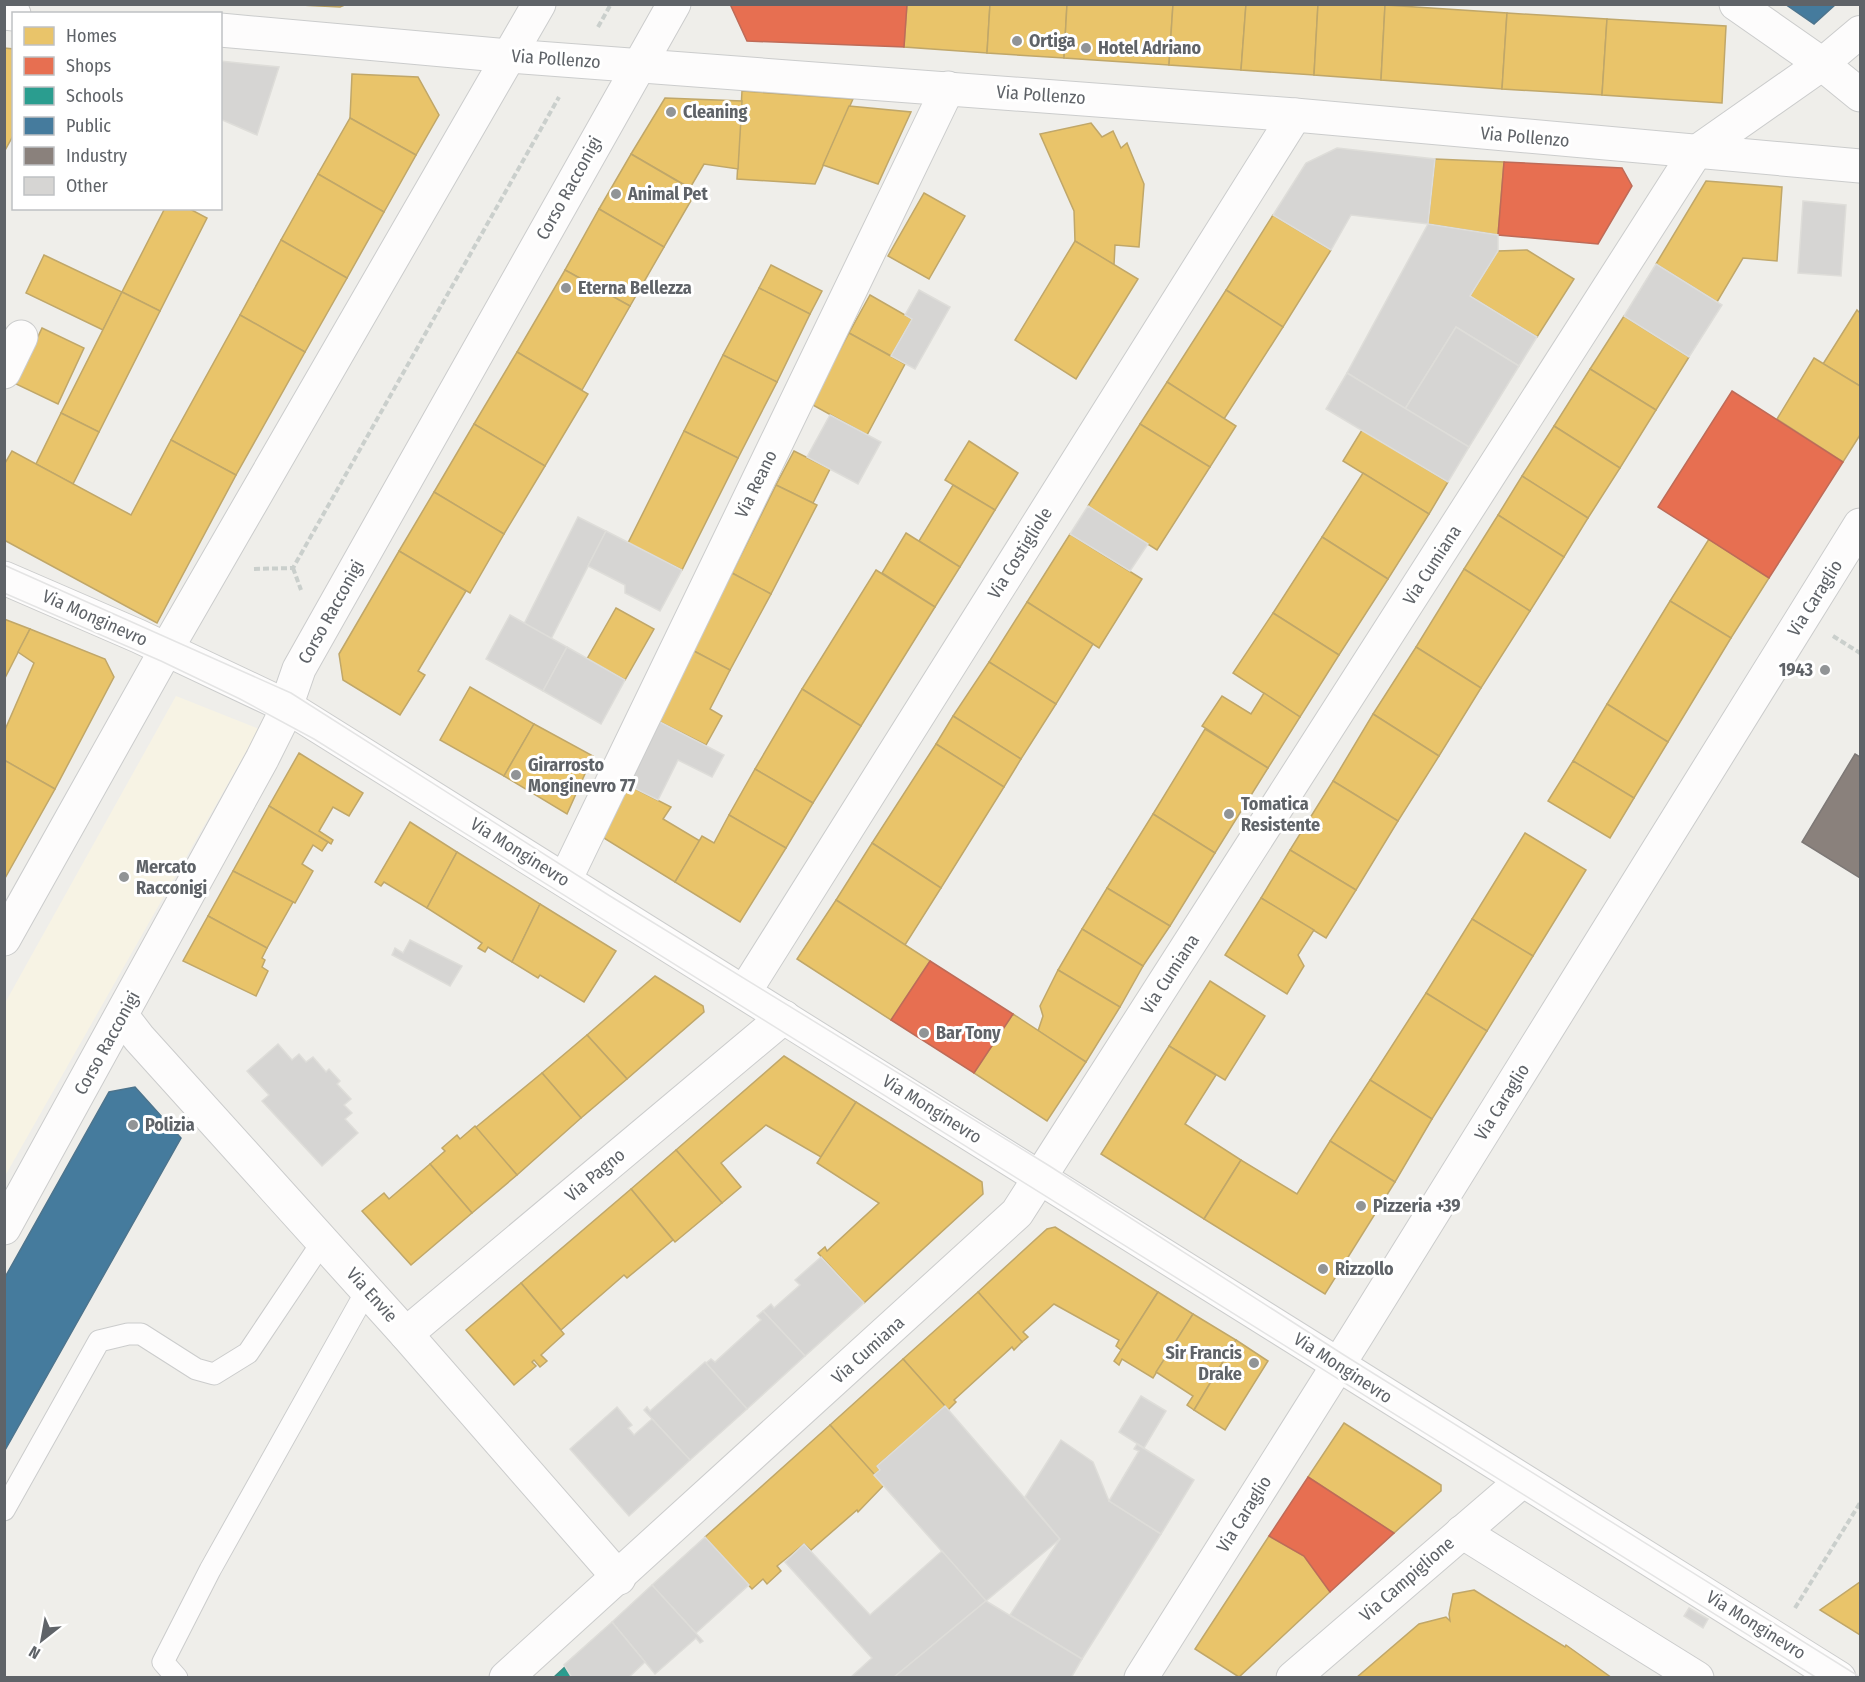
<svg xmlns="http://www.w3.org/2000/svg" width="1865" height="1682" font-family="'Fira Sans Condensed',sans-serif">
	<style>
		.commercial { fill: #f7f3e4 }
		.homes { fill: #e9c46a; stroke: #c0a769; stroke-width: 1.5 }
		.shops { fill: #e76f51; stroke: #be6b58; stroke-width: 1.5 }
		.schools { fill: #2a9d8f; stroke: #3a8c83; stroke-width: 1.5 }
		.public { fill: #457b9d; stroke: #4d748d; stroke-width: 1.5 }
		.industry { fill: #8a817c; stroke: #7d7876; stroke-width: 1.5 }
		.building { fill: #d6d5d3; stroke: #deddd9; stroke-width: 1.5 }
		.lines { fill: none; stroke-linecap: round; stroke-linejoin: round }
		.service-casing { stroke: #cbcccc; stroke-width: 23 }
		.pedestrian-casing { stroke: #cbcccc; stroke-width: 34 }
		.minor-casing { stroke: #cbcccc; stroke-width: 35 }
		.tertiary-casing { stroke: #cbcccc; stroke-width: 35 }
		.path { stroke: #cacfcc; stroke-width: 4; stroke-dasharray: 6 3; stroke-linecap: butt }
		.service { stroke: #fdfcfc; stroke-width: 21 }
		.pedestrian { stroke: #fdfcfc; stroke-width: 32 }
		.minor { stroke: #fdfcfc; stroke-width: 33 }
		.tertiary { stroke: #fdfcfc; stroke-width: 33 }
		.tram { stroke: #e4e4e4; stroke-width: 1.5 }
		.poi-dot { fill: #919496; stroke: #fff; stroke-width: 2 }
		.labels { text-anchor: middle; dominant-baseline: central; stroke-width: 6; stroke-linejoin: round; paint-order: stroke }
		.poi-label { font-size: 18px; font-weight: bold; fill: #5f6368; stroke: #fff; text-anchor: start }
		.street-label { font-size: 18px; fill: #5f6368; stroke: #fff }
	</style>
	<rect width="100%" height="100%" fill="#efeeea"/>
	<path class="commercial" d="M176,696L259,729L5,1176V1003Z"/>
	<g class="homes">
		<path d="M280,4H347L340,7Z"/>
		<path d="M907,4H990L987,53L904,47Z"/>
		<path d="M990,4H1067L1064,58L987,53Z"/>
		<path d="M1067,4H1173L1169,65L1064,58Z"/>
		<path d="M1173,4H1246L1241,70L1169,65Z"/>
		<path d="M1246,4H1318L1314,75L1241,70Z"/>
		<path d="M1318,4L1385,5L1381,80L1314,75Z"/>
		<path d="M1385,5L1507,13L1502,89L1381,80Z"/>
		<path d="M1507,13L1607,19L1602,95L1502,89Z"/>
		<path d="M1607,19L1726,26L1722,103L1602,95Z"/>
		<path d="M4,48L14,49V134L4,152Z"/>
		<path d="M352,74L418,77L439,115L416,155L350,118Z"/>
		<path d="M742,91L853,99L815,184L737,179Z"/>
		<path d="M665,98L742,101L738,169L704,164L690,188L631,154Z"/>
		<path d="M849,106L911,112L878,184L823,165Z"/>
		<path d="M350,118L416,155L384,212L318,174Z"/>
		<path d="M1091,123L1102,137L1113,131L1121,148L1127,143L1144,184L1139,247L1115,245L1114,265L1075,241L1074,211L1040,134Z"/>
		<path d="M631,154L696,192L664,247L599,209Z"/>
		<path d="M1435,159L1504,162L1498,235L1428,224Z"/>
		<path d="M318,174L384,212L347,278L281,240Z"/>
		<path d="M1706,181L1782,187L1777,261L1743,258L1717,302L1656,264Z"/>
		<path d="M924,193L965,216L929,279L888,256Z"/>
		<path d="M165,208H188L207,218L160,311L122,292Z"/>
		<path d="M599,209L664,247L630,306L565,270Z"/>
		<path d="M1273,215L1331,250L1283,327L1226,290Z"/>
		<path d="M281,240L347,278L305,352L240,315Z"/>
		<path d="M1075,241L1138,279L1076,379L1015,340Z"/>
		<path d="M1527,250L1574,279L1537,337L1470,296L1498,251Z"/>
		<path d="M44,255L122,292L103,330L26,293Z"/>
		<path d="M771,265L822,291L810,314L759,288Z"/>
		<path d="M565,270L630,306L582,390L517,352Z"/>
		<path d="M759,288L810,314L777,382L723,355Z"/>
		<path d="M1226,290L1283,327L1224,419L1167,382Z"/>
		<path d="M122,292L160,311L99,432L61,413Z"/>
		<path d="M870,295L912,319L891,356L849,333Z"/>
		<path d="M1857,310L1860,313V386L1823,364Z"/>
		<path d="M240,315L305,352L236,475L171,440Z"/>
		<path d="M1624,316L1689,357L1656,410L1590,369Z"/>
		<path d="M42,328L84,348L58,404L16,384Z"/>
		<path d="M849,333L905,364L867,435L811,404Z"/>
		<path d="M517,352L588,394L545,466L474,424Z"/>
		<path d="M723,355L777,382L738,458L684,431Z"/>
		<path d="M1814,358L1860,386V435L1843,462L1777,419Z"/>
		<path d="M1590,369L1656,410L1620,468L1554,426Z"/>
		<path d="M1167,382L1236,426L1210,467L1140,424Z"/>
		<path d="M61,413L99,432L73,484L36,464Z"/>
		<path d="M474,424L545,466L504,534L434,492Z"/>
		<path d="M1140,424L1210,467L1157,550L1088,506Z"/>
		<path d="M1554,426L1620,468L1588,518L1522,476Z"/>
		<path d="M1362,430L1448,482L1429,514L1343,461Z"/>
		<path d="M684,431L738,458L682,570L628,543Z"/>
		<path d="M171,440L236,475L157,623L4,540V465L12,451L131,515Z"/>
		<path d="M969,441L1018,473L995,510L945,480Z"/>
		<path d="M794,451L830,469L813,503L776,485Z"/>
		<path d="M1363,473L1429,514L1388,579L1322,537Z"/>
		<path d="M1522,476L1588,518L1564,557L1498,515Z"/>
		<path d="M776,485L817,505L771,594L732,573Z"/>
		<path d="M953,485L995,510L960,567L919,541Z"/>
		<path d="M434,492L504,534L470,593L399,551Z"/>
		<path d="M1498,515L1564,557L1530,611L1464,569Z"/>
		<path d="M906,533L960,567L935,607L882,573Z"/>
		<path d="M1070,534L1142,579L1099,648L1027,602Z"/>
		<path d="M1322,537L1388,579L1339,655L1273,613Z"/>
		<path d="M1709,539L1769,578L1731,638L1670,601Z"/>
		<path d="M399,551L466,591L418,671L425,675L400,715L343,680L339,654Z"/>
		<path d="M1464,569L1530,611L1481,688L1416,647Z"/>
		<path d="M876,570L935,607L861,726L802,689Z"/>
		<path d="M732,573L771,594L730,670L692,650Z"/>
		<path d="M1670,601L1731,638L1668,742L1607,704Z"/>
		<path d="M1027,602L1093,644L1056,704L989,662Z"/>
		<path d="M616,608L654,629L625,680L587,659Z"/>
		<path d="M1273,613L1339,655L1300,717L1233,673Z"/>
		<path d="M4,619L30,629L4,680Z"/>
		<path d="M30,629L105,659L114,677L55,789L4,760V732L34,663L18,652Z"/>
		<path d="M1416,647L1481,688L1439,756L1373,714Z"/>
		<path d="M692,650L730,670L710,709L722,716L706,745L656,720Z"/>
		<path d="M989,662L1056,704L1021,759L953,716Z"/>
		<path d="M470,687L534,724L504,776L440,740Z"/>
		<path d="M802,689L861,726L813,803L755,769Z"/>
		<path d="M1264,693L1300,717L1268,768L1202,726L1222,696L1251,714Z"/>
		<path d="M1607,704L1668,742L1634,798L1573,761Z"/>
		<path d="M1373,714L1439,756L1398,821L1333,781Z"/>
		<path d="M953,716L1021,759L1004,787L936,744Z"/>
		<path d="M534,724L593,756L567,814L504,776Z"/>
		<path d="M1205,729L1268,768L1215,853L1153,814Z"/>
		<path d="M936,744L1004,787L941,888L872,843Z"/>
		<path d="M299,753L363,793L349,816L333,807L319,831L333,840L331,844L269,806Z"/>
		<path d="M4,760L55,789L4,880Z"/>
		<path d="M1573,761L1634,798L1610,838L1548,801Z"/>
		<path d="M755,769L813,803L786,848L729,815Z"/>
		<path d="M1333,781L1398,821L1356,890L1290,850Z"/>
		<path d="M624,783L671,807L663,819L700,841L675,882L599,835Z"/>
		<path d="M269,806L328,842L322,851L313,845L302,864L313,871L295,903L233,871Z"/>
		<path d="M1153,814L1215,853L1170,926L1107,888Z"/>
		<path d="M729,815L786,848L740,922L675,882L702,836L714,843Z"/>
		<path d="M410,822L457,852L427,908L384,882L381,886L375,882Z"/>
		<path d="M1525,833L1586,870L1533,956L1472,919Z"/>
		<path d="M872,843L941,888L905,945L836,900Z"/>
		<path d="M1290,850L1356,890L1326,938L1261,898Z"/>
		<path d="M457,852L540,904L512,962L488,947L485,952L478,948L482,943L427,908Z"/>
		<path d="M233,871L293,902L267,948L208,916Z"/>
		<path d="M1107,888L1170,926L1143,966L1082,929Z"/>
		<path d="M1261,898L1314,930L1298,955L1304,966L1287,994L1225,955Z"/>
		<path d="M836,900L930,961L891,1020L797,959Z"/>
		<path d="M540,904L616,951L584,1002L540,975L538,978L512,962Z"/>
		<path d="M208,916L267,948L262,958L265,960L262,967L268,971L256,996L183,961Z"/>
		<path d="M1472,919L1533,956L1487,1031L1426,993Z"/>
		<path d="M1082,929L1143,966L1120,1007L1058,970Z"/>
		<path d="M1058,970L1120,1007L1086,1062L1038,1031L1043,1016L1040,1006Z"/>
		<path d="M655,976L703,1006L704,1012L627,1079L587,1035Z"/>
		<path d="M1210,981L1265,1016L1225,1080L1169,1046Z"/>
		<path d="M1426,993L1487,1031L1432,1119L1370,1080Z"/>
		<path d="M1013,1014L1086,1062L1047,1121L974,1073Z"/>
		<path d="M587,1035L627,1079L581,1118L542,1073Z"/>
		<path d="M1169,1046L1216,1075L1185,1124L1241,1160L1204,1219L1101,1154Z"/>
		<path d="M784,1056L856,1102L821,1157L766,1125L721,1163L741,1187L722,1203L676,1150Z"/>
		<path d="M542,1073L581,1118L517,1175L475,1128Z"/>
		<path d="M1370,1080L1432,1119L1395,1182L1330,1141Z"/>
		<path d="M856,1102L982,1182L983,1194L864,1303L818,1253L825,1247L827,1251L879,1203L817,1163Z"/>
		<path d="M475,1126L517,1175L472,1213L430,1164L445,1151L442,1148L457,1135L460,1139Z"/>
		<path d="M1330,1141L1395,1182L1325,1294L1204,1219L1241,1160L1297,1194Z"/>
		<path d="M676,1150L722,1203L675,1242L631,1189Z"/>
		<path d="M430,1164L472,1213L411,1265L362,1211L384,1193L389,1199Z"/>
		<path d="M631,1189L673,1240L627,1278L624,1275L561,1330L521,1283Z"/>
		<path d="M1055,1227L1158,1292L1121,1350L1116,1346L1119,1340L1054,1304L1023,1332L1028,1337L1022,1342L978,1292L1047,1229Z"/>
		<path d="M521,1283L564,1334L541,1355L547,1361L540,1367L534,1360L532,1362L536,1366L514,1385L466,1330Z"/>
		<path d="M978,1292L1022,1342L1014,1350L1012,1347L954,1400L956,1402L948,1410L903,1359Z"/>
		<path d="M1158,1292L1193,1314L1153,1378L1122,1359L1119,1365L1114,1361Z"/>
		<path d="M1193,1314L1236,1340L1194,1410L1187,1405L1193,1396L1156,1372Z"/>
		<path d="M1236,1340L1268,1361L1225,1430L1194,1410Z"/>
		<path d="M903,1359L945,1406L877,1466L880,1470L874,1475L830,1425Z"/>
		<path d="M1344,1423L1441,1485V1491L1394,1533L1308,1477Z"/>
		<path d="M830,1425L884,1485L858,1512L857,1510L811,1550L804,1544L777,1566L781,1571L767,1584L763,1579L752,1589L705,1537Z"/>
		<path d="M1269,1536L1304,1556L1330,1592L1239,1677L1195,1649Z"/>
		<path d="M1860,1582V1635L1820,1610Z"/>
		<path d="M1474,1590L1565,1647L1566,1645L1612,1678H1356L1419,1624L1446,1617L1450,1621L1449,1614L1453,1594Z"/>
	</g>
	<g class="shops">
		<path d="M730,4H907L904,47L747,41Z"/>
		<path d="M1504,162L1622,168L1632,186L1598,244L1498,235Z"/>
		<path d="M1732,391L1843,462L1769,578L1658,507Z"/>
		<path d="M930,961L1013,1014L974,1073L891,1020Z"/>
		<path d="M1308,1477L1394,1533L1330,1592L1304,1556L1269,1536Z"/>
	</g>
	<path class="schools" d="M565,1667L572,1678H553Z"/>
	<g class="public">
		<path d="M1785,4H1836L1814,24Z"/>
		<path d="M135,1087L181,1138L4,1452V1279L109,1092Z"/>
	</g>
	<path class="industry" d="M1855,754L1860,757V878L1802,842Z"/>
	<g class="building">
		<path d="M220,61L279,67L257,135L220,119Z"/>
		<path d="M1337,148L1435,159L1428,224L1351,215L1331,250L1273,215L1306,163Z"/>
		<path d="M1803,201L1846,205L1841,276L1798,273Z"/>
		<path d="M1428,224L1498,235V251L1470,296L1537,337L1519,366L1456,327L1405,409L1347,373Z"/>
		<path d="M1656,264L1722,305L1689,357L1624,316Z"/>
		<path d="M919,290L950,307L915,369L891,356L912,319L905,315Z"/>
		<path d="M1456,327L1519,366L1469,447L1405,409Z"/>
		<path d="M1347,373L1469,447L1448,482L1326,409Z"/>
		<path d="M830,415L881,442L858,484L807,457Z"/>
		<path d="M1088,506L1148,544L1130,571L1070,534Z"/>
		<path d="M578,517L606,531L551,639L524,624Z"/>
		<path d="M606,531L682,570L660,611L625,593V585L588,566Z"/>
		<path d="M510,615L567,647L543,691L486,659Z"/>
		<path d="M567,647L625,680L601,724L543,691Z"/>
		<path d="M656,720L724,755L712,777L678,760L658,800L624,783Z"/>
		<path d="M410,940L462,966L450,986L392,955L395,948L403,953Z"/>
		<path d="M278,1044L292,1060L299,1054L306,1062L313,1057L326,1072L329,1069L340,1081L337,1084L351,1099L344,1105L352,1113L345,1119L358,1133L322,1166L262,1101L269,1095L247,1071Z"/>
		<path d="M821,1257L864,1303L805,1356L763,1311L771,1304L774,1308L800,1285L795,1280Z"/>
		<path d="M763,1311L805,1356L747,1409L706,1363L711,1359L715,1362L761,1320L757,1316Z"/>
		<path d="M705,1362L747,1409L690,1460L644,1410L647,1407L650,1411Z"/>
		<path d="M1141,1396L1166,1411L1144,1448L1119,1432Z"/>
		<path d="M945,1406L1060,1539L986,1601L874,1475L880,1470L877,1466Z"/>
		<path d="M617,1407L632,1425L628,1428L634,1435L652,1419L690,1460L629,1516L570,1449Z"/>
		<path d="M1061,1440L1093,1462L1109,1501L1161,1534L1082,1659L1010,1615L1060,1539L1025,1497Z"/>
		<path d="M1137,1444L1194,1480L1161,1534L1109,1501L1139,1451L1134,1449Z"/>
		<path d="M705,1537L749,1585L696,1633L652,1585Z"/>
		<path d="M804,1544L870,1615L942,1551L986,1601L893,1678H850L872,1658L785,1562Z"/>
		<path d="M652,1585L703,1641L700,1643L696,1638L655,1674L612,1622Z"/>
		<path d="M986,1601L1082,1659L1071,1678H893Z"/>
		<path d="M1689,1608L1708,1619L1703,1628L1684,1616Z"/>
		<path d="M612,1622L645,1662L628,1678H572L564,1665Z"/>
	</g>
	<g class="lines">
		<defs>
			<g id="service">
				<path d="M4,1510L99,1341L128,1334H141L196,1369L214,1374L248,1353L323,1241"/>
				<path d="M177,1678L163,1662L210,1570L367,1290"/>
			</g>
			<path id="pedestrian" d="M1822,64L1860,32"/>
			<g id="minor">
				<path d="M1736,4L1822,64L1860,95"/>
				<path d="M4,13L14,14"/>
				<path d="M220,30L510,56L1295,115L1860,166"/>
				<path d="M4,372L21,337"/>
				<path d="M565,880L948,88"/>
				<path d="M745,991L1295,115"/>
				<path d="M122,1016L139,1038L406,1334L619,1578"/>
				<path d="M406,1334L784,1017"/>
				<path d="M1462,1532L1697,1678"/>
				<path d="M506,1678L1017,1213L1695,153L1822,64"/>
				<path d="M1141,1678L1357,1335L1860,525"/>
				<path d="M1293,1678L1522,1481"/>
			</g>
			<g id="tertiary">
				<path d="M4,578L138,636L286,706L1839,1678"/>
				<path d="M4,939L166,650L539,4"/>
				<path d="M4,1228L262,759L281,721L299,669L674,4"/>
			</g>
		</defs>
		<use href="#service" class="service-casing"/>
		<use href="#pedestrian" class="pedestrian-casing"/>
		<use href="#minor" class="minor-casing"/>
		<use href="#tertiary" class="tertiary-casing"/>
		<g class="path">
			<path d="M598,27L611,4"/>
			<path d="M293,568L301,590"/>
			<path d="M254,569L293,568L559,97"/>
			<path d="M1833,636L1860,653"/>
			<path d="M1795,1608L1860,1503"/>
		</g>
		<use href="#service" class="service"/>
		<use href="#pedestrian" class="pedestrian"/>
		<use href="#minor" class="minor"/>
		<use href="#tertiary" class="tertiary"/>
		<g class="tram">
			<path d="M4,565L291,693L610,896L1048,1165L1344,1355L1860,1677"/>
			<path d="M4,593L161,661L240,699L314,739L1817,1678"/>
		</g>
	</g>
	<g class="poi-dot">
		<circle cx="1017" cy="41" r="6"/>
		<circle cx="1086" cy="48" r="6"/>
		<circle cx="671" cy="112" r="6"/>
		<circle cx="616" cy="194" r="6"/>
		<circle cx="566" cy="288" r="6"/>
		<circle cx="1825" cy="670" r="6"/>
		<circle cx="516" cy="775" r="6"/>
		<circle cx="1229" cy="814" r="6"/>
		<circle cx="124" cy="877" r="6"/>
		<circle cx="924" cy="1033" r="6"/>
		<circle cx="133" cy="1125" r="6"/>
		<circle cx="1361" cy="1206" r="6"/>
		<circle cx="1323" cy="1269" r="6"/>
		<circle cx="1254" cy="1363" r="6"/>
	</g>
	<g class="labels">
		<g class="poi-label">
			<text x="1029" y="41">Ortiga</text>
			<text x="1098" y="48">Hotel Adriano</text>
			<text x="683" y="112">Cleaning</text>
			<text x="628" y="194">Animal Pet</text>
			<text x="578" y="288">Eterna Bellezza</text>
			<text x="1813" y="670" text-anchor="end">1943</text>
			<text x="528" y="765">Girarrosto<tspan x="528" dy="21">Monginevro 77</tspan></text>
			<text x="1241" y="804">Tomatica<tspan x="1241" dy="21">Resistente</tspan></text>
			<text x="136" y="867">Mercato<tspan x="136" dy="21">Racconigi</tspan></text>
			<text x="936" y="1033">Bar Tony</text>
			<text x="145" y="1125">Polizia</text>
			<text x="1373" y="1206">Pizzeria +39</text>
			<text x="1335" y="1269">Rizzollo</text>
			<text x="1242" y="1353" text-anchor="end">Sir Francis<tspan x="1242" dy="21">Drake</tspan></text>
		</g>
		<g class="street-label">
			<text transform="translate(556 59) rotate(4)">Via Pollenzo</text>
			<text transform="translate(1041 95) rotate(4)">Via Pollenzo</text>
			<text transform="translate(1525 137) rotate(5)">Via Pollenzo</text>
			<text transform="translate(569 188) rotate(-61)">Corso Racconigi</text>
			<text transform="translate(756 484) rotate(-64)">Via Reano</text>
			<text transform="translate(1020 553) rotate(-58)">Via Costigliole</text>
			<text transform="translate(1432 565) rotate(-57)">Via Cumiana</text>
			<text transform="translate(1815 598) rotate(-58)">Via Caraglio</text>
			<text transform="translate(331 612) rotate(-61)">Corso Racconigi</text>
			<text transform="translate(95 618) rotate(24)">Via Monginevro</text>
			<text transform="translate(520 852) rotate(32)">Via Monginevro</text>
			<text transform="translate(1170 974) rotate(-57)">Via Cumiana</text>
			<text transform="translate(107 1043) rotate(-61)">Corso Racconigi</text>
			<text transform="translate(1502 1102) rotate(-58)">Via Caraglio</text>
			<text transform="translate(932 1109) rotate(32)">Via Monginevro</text>
			<text transform="translate(595 1175) rotate(-40)">Via Pagno</text>
			<text transform="translate(372 1295) rotate(48)">Via Envie</text>
			<text transform="translate(868 1350) rotate(-42)">Via Cumiana</text>
			<text transform="translate(1343 1368) rotate(33)">Via Monginevro</text>
			<text transform="translate(1244 1514) rotate(-58)">Via Caraglio</text>
			<text transform="translate(1407 1579) rotate(-41)">Via Campiglione</text>
			<text transform="translate(1756 1625) rotate(32)">Via Monginevro</text>
		</g>
	</g>
	<rect width="1865" height="1682" fill="none" stroke="#5f6368" stroke-width="12"/>
	<rect x="12" y="12" width="210" height="198" fill="#ffffff" stroke="#bfc1c3" stroke-width="1.5"/>
	<rect x="24" y="27" width="30" height="18" fill="#e9c46a" stroke="#bfc1c3" stroke-width="1.5"/>
	<text x="66" y="42" font-size="18" fill="#5f6368">Homes</text>
	<rect x="24" y="57" width="30" height="18" fill="#e76f51" stroke="#bfc1c3" stroke-width="1.5"/>
	<text x="66" y="72" font-size="18" fill="#5f6368">Shops</text>
	<rect x="24" y="87" width="30" height="18" fill="#2a9d8f" stroke="#bfc1c3" stroke-width="1.5"/>
	<text x="66" y="102" font-size="18" fill="#5f6368">Schools</text>
	<rect x="24" y="117" width="30" height="18" fill="#457b9d" stroke="#bfc1c3" stroke-width="1.5"/>
	<text x="66" y="132" font-size="18" fill="#5f6368">Public</text>
	<rect x="24" y="147" width="30" height="18" fill="#8a817c" stroke="#bfc1c3" stroke-width="1.5"/>
	<text x="66" y="162" font-size="18" fill="#5f6368">Industry</text>
	<rect x="24" y="177" width="30" height="18" fill="#d6d5d3" stroke="#bfc1c3" stroke-width="1.5"/>
	<text x="66" y="192" font-size="18" fill="#5f6368">Other</text>
	<g transform="translate(42 1640) rotate(211)" stroke="#ffffff" stroke-width="4.5" paint-order="stroke">
	<path d="M0-4.5L10 22L0 15L-10 22Z" fill="#5f6368"/>
	<text y="-9" font-size="16" font-weight="bold" text-anchor="middle" fill="#5f6368">N</text>
	</g>
</svg>
